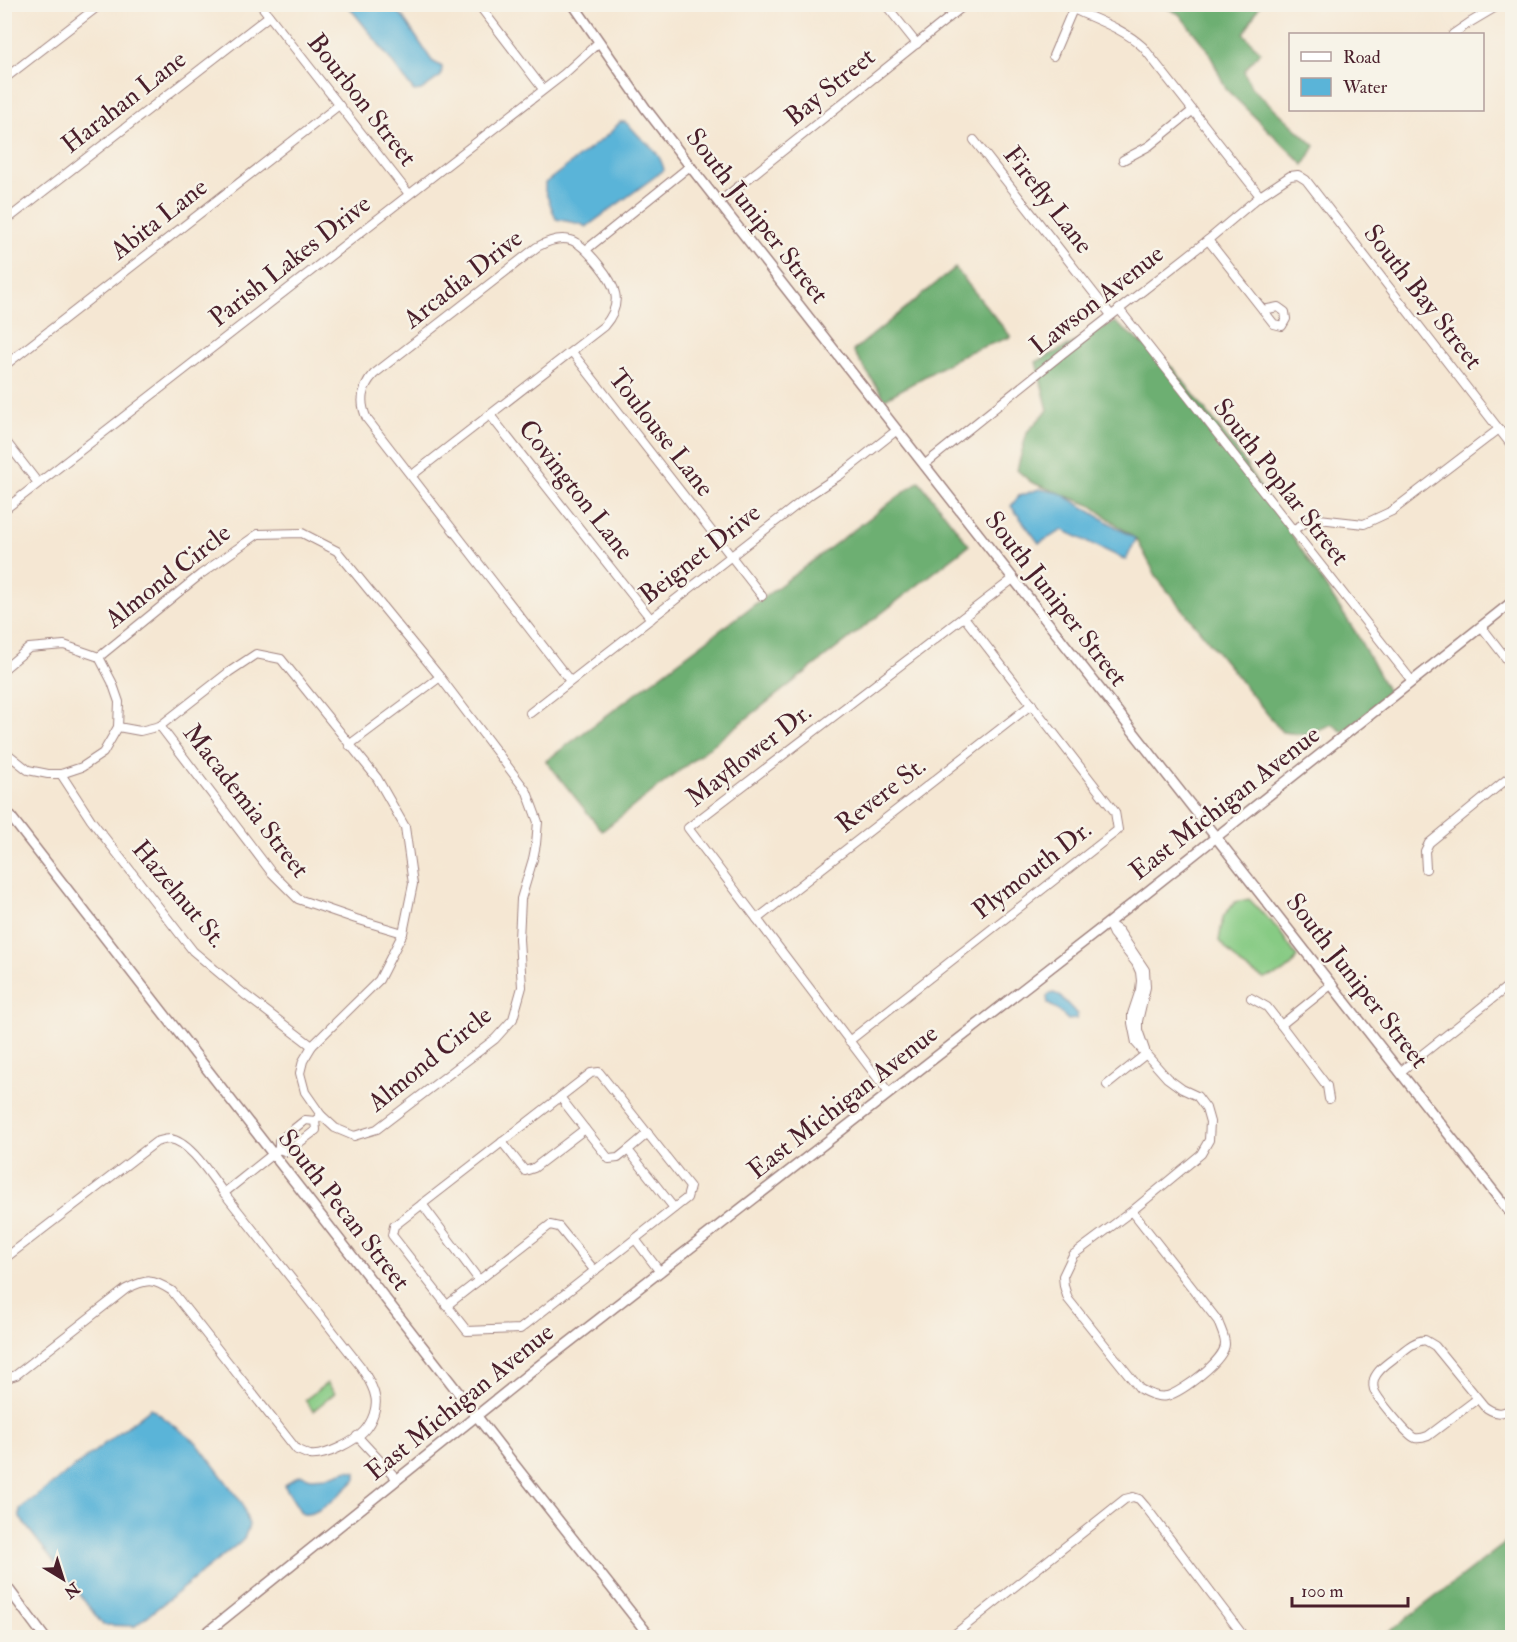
<svg xmlns="http://www.w3.org/2000/svg" width="1517" height="1642" font-family="'IM FELL Double Pica',serif">
	<style>
		.green { fill: #87cb84; stroke: #687558; stroke-width: 1.5 }
		.forest { fill: #6daf72; stroke: #5c674e; stroke-width: 1.5 }
		.water { fill: #5ab4d8; stroke: #526a82; stroke-width: 1.5 }
		.lines { fill: none; stroke-linecap: round; stroke-linejoin: round }
		.minor-casing { stroke: #a0837f; stroke-width: 10 }
		.tertiary-casing { stroke: #a0837f; stroke-width: 12 }
		.minor { stroke: #fff; stroke-width: 8 }
		.tertiary { stroke: #fff; stroke-width: 9 }
		.labels { text-anchor: middle; dominant-baseline: central; stroke-width: 5; stroke-linejoin: round; paint-order: stroke }
		.street-label { font-size: 26px; fill: #4a1f2b; stroke: #f7f3e8 }
	</style>
	<rect width="100%" height="100%" fill="#f7f3e8"/>
	<filter id="ink" filterUnits="userSpaceOnUse"><feTurbulence type="fractalNoise" baseFrequency=".0167" numOctaves="2"/><feDisplacementMap in="SourceGraphic" scale="12" xChannelSelector="R" yChannelSelector="G"/><feConvolveMatrix kernelMatrix="1 2 1 2 8 2 1 2 1" color-interpolation-filters="sRGB"/></filter>
	<filter id="wash" filterUnits="userSpaceOnUse"><feTurbulence type="fractalNoise" baseFrequency=".008" numOctaves="4" result="noise"/><feDisplacementMap in="SourceGraphic" scale="24" xChannelSelector="R" yChannelSelector="G"/><feGaussianBlur stdDeviation="1.35" result="paint"/><feColorMatrix in="noise" values="0 0 0 0 0 0 0 0 0 0 0 0 0 0 0 0 0 1.4 0 .05"/><feComposite in="paint" operator="in"/></filter>
	<g filter="url(#wash)">
		<rect width="100%" height="100%" fill="#f5e7d3"/>
		<g class="green">
			<path d="M1249,899L1278,929L1297,957C1287,974 1282,973 1264,979L1243,967L1219,941L1223,917L1235,902Z"/>
			<path d="M327,1383L335,1393L313,1411L305,1400Z"/>
		</g>
		<g class="forest">
			<path d="M1161,5H1260L1244,34L1260,52L1244,71L1251,87L1315,146L1304,165L1226,89L1208,50L1179,14Z"/>
			<path d="M955,268L1011,337L966,353L885,399L853,351Z"/>
			<path d="M1115,322L1174,369L1238,453L1356,633L1389,694L1343,732L1332,724L1306,735L1282,732L1158,579L1137,540L1092,506L1031,482L1017,470L1027,432L1048,410L1036,362Z"/>
			<path d="M919,481L969,545L602,831L546,761Z"/>
			<path d="M1512,1538V1637H1383Z"/>
		</g>
		<g class="water">
			<path d="M347,5H390L403,17L432,61L442,67L441,76L421,90L414,91C391,62 371,32 347,5Z"/>
			<path d="M620,122H625C632,127 636,134 642,139C653,147 661,156 664,170L586,227L581,224L556,219L545,191V183L610,133Z"/>
			<path d="M1039,489L1060,493L1136,539L1126,560L1063,530L1039,543L1011,506L1019,496Z"/>
			<path d="M1054,993L1060,996L1077,1014L1076,1019L1068,1020L1057,1009L1048,1004L1047,997L1049,994Z"/>
			<path d="M151,1408L197,1443L242,1503L249,1525L244,1539L135,1626L103,1625L20,1518V1509Z"/>
			<path d="M348,1470L356,1472V1479C344,1490 319,1517 303,1514L300,1511L284,1485L298,1476L302,1475L311,1478L327,1477Z"/>
		</g>
	</g>
	<g filter="url(#ink)">
		<g class="lines">
			<defs>
				<g id="minor">
					<path d="M260,4L409,194"/>
					<path d="M478,4L543,89"/>
					<path d="M885,4L917,44"/>
					<path d="M1068,4L1073,9C1097,20 1124,29 1143,47L1260,196"/>
					<path d="M1453,34L1469,23L1501,4"/>
					<path d="M1053,56L1073,9"/>
					<path d="M4,79L101,4"/>
					<path d="M974,140L1111,315"/>
					<path d="M1123,160L1149,146L1192,111"/>
					<path d="M719,202L966,4"/>
					<path d="M4,222L269,16"/>
					<path d="M1208,240L1263,310"/>
					<path d="M587,249L690,166"/>
					<path d="M1278,307L1285,312L1286,319L1282,326L1274,324L1263,310Z"/>
					<path d="M1119,309L1412,681"/>
					<path d="M572,352L762,596"/>
					<path d="M4,366L339,105"/>
					<path d="M490,415L651,619"/>
					<path d="M4,439L38,483"/>
					<path d="M924,465L1062,354L1208,240L1260,196L1290,176L1298,175L1306,180L1512,446"/>
					<path d="M411,476L604,326C624,303 616,286 599,265C580,241 567,230 537,247L374,374C361,388 359,402 367,419L570,681"/>
					<path d="M4,510L564,74L599,42"/>
					<path d="M1292,530L1307,522L1319,519L1364,524L1392,511L1499,429"/>
					<path d="M1481,626L1512,666"/>
					<path d="M99,657L201,574L258,534L302,533L337,551L440,677L527,792L538,822L536,844L533,859L521,899L519,939L522,987L513,1019L495,1039L377,1129L354,1136L335,1128L321,1115L305,1092L300,1073L303,1061L312,1046L379,980L403,933L413,884L405,827L377,778L281,659L256,654L229,672L160,726L140,731L118,727"/>
					<path d="M4,669L29,648L64,645L99,657L112,682L119,702L118,727L103,753L82,767L61,774H48L28,770L4,751"/>
					<path d="M530,713L811,494L840,475L897,430"/>
					<path d="M160,726L271,872L298,899L356,919L403,933"/>
					<path d="M349,745L440,677"/>
					<path d="M61,774L91,820L193,951L244,994L312,1046"/>
					<path d="M1426,869L1425,851L1429,843L1512,775"/>
					<path d="M757,919L1032,704"/>
					<path d="M1108,923L1113,934L1136,963L1140,972L1141,981L1140,990L1132,1014V1023L1136,1043L1167,1078L1182,1089L1197,1096L1206,1108L1210,1122L1209,1140L1201,1154L1132,1211L1073,1255L1063,1276L1064,1286L1068,1299L1140,1389C1148,1393 1157,1398 1167,1396C1182,1392 1225,1360 1225,1344C1225,1336 1220,1328 1218,1321L1132,1211"/>
					<path d="M1109,924L1119,931L1145,970L1146,987L1138,1021V1030L1145,1050"/>
					<path d="M1251,998L1267,1007L1281,1025L1327,1086L1329,1099"/>
					<path d="M1281,1025L1332,984"/>
					<path d="M849,1041L1118,830L1115,812L964,617"/>
					<path d="M1400,1072L1512,983"/>
					<path d="M1107,1085L1146,1054"/>
					<path d="M889,1093L688,828L1013,579"/>
					<path d="M560,1097L585,1129"/>
					<path d="M648,1133L628,1150L674,1208"/>
					<path d="M502,1142L525,1171L534,1168L585,1129L609,1159L618,1158L628,1150"/>
					<path d="M279,1149V1141L305,1120L315,1121L321,1115"/>
					<path d="M279,1149L287,1152L316,1130L315,1121"/>
					<path d="M422,1204L479,1280"/>
					<path d="M635,1239L687,1198L690,1187L599,1072L591,1073L394,1226L392,1235L467,1331L520,1329L635,1239L660,1272"/>
					<path d="M4,1259L156,1142C160,1141 166,1139 170,1139C190,1141 212,1178 224,1193L279,1149"/>
					<path d="M446,1306L550,1225L559,1227L595,1271"/>
					<path d="M4,1379L16,1375L126,1289C147,1279 152,1278 172,1291L297,1450C301,1451 306,1454 310,1455C325,1457 354,1442 364,1431C372,1422 378,1407 375,1396C373,1385 366,1376 361,1367L224,1193"/>
					<path d="M1477,1399L1428,1436C1423,1438 1420,1439 1415,1438C1408,1436 1379,1400 1375,1392C1373,1388 1373,1383 1374,1379C1378,1369 1389,1362 1397,1356C1406,1349 1414,1341 1425,1340L1435,1346L1484,1406C1494,1414 1502,1415 1512,1408"/>
					<path d="M357,1436L397,1479"/>
					<path d="M950,1638L1125,1499L1133,1497L1139,1499L1145,1506L1245,1638"/>
				</g>
				<g id="tertiary">
					<path d="M573,4L646,109L690,166L1512,1215"/>
					<path d="M4,808L510,1459L651,1638"/>
					<path d="M4,1583L45,1638"/>
					<path d="M200,1638L536,1368L1108,923L1512,602"/>
				</g>
			</defs>
			<use href="#minor" class="minor-casing"/>
			<use href="#tertiary" class="tertiary-casing"/>
			<use href="#minor" class="minor"/>
			<use href="#tertiary" class="tertiary"/>
		</g>
	</g>
	<g class="labels">
		<g class="street-label">
			<text transform="translate(830 87) rotate(-39)">Bay Street</text>
			<text transform="translate(362 100) rotate(52)">Bourbon Street</text>
			<text transform="translate(124 102) rotate(-38)">Harahan Lane</text>
			<text transform="translate(1048 200) rotate(52)">Firefly Lane</text>
			<text transform="translate(757 216) rotate(52)">South Juniper Street</text>
			<text transform="translate(159 219) rotate(-38)">Abita Lane</text>
			<text transform="translate(290 261) rotate(-38)">Parish Lakes Drive</text>
			<text transform="translate(463 279) rotate(-38)">Arcadia Drive</text>
			<text transform="translate(1423 297) rotate(52)">South Bay Street</text>
			<text transform="translate(1097 300) rotate(-38)">Lawson Avenue</text>
			<text transform="translate(661 433) rotate(52)">Toulouse Lane</text>
			<text transform="translate(1281 482) rotate(52)">South Poplar Street</text>
			<text transform="translate(576 490) rotate(52)">Covington Lane</text>
			<text transform="translate(700 554) rotate(-38)">Beignet Drive</text>
			<text transform="translate(168 576) rotate(-38)">Almond Circle</text>
			<text transform="translate(1056 599) rotate(52)">South Juniper Street</text>
			<text transform="translate(749 755) rotate(-38)">Mayflower Dr.</text>
			<text transform="translate(881 795) rotate(-38)">Revere St.</text>
			<text transform="translate(246 801) rotate(52)">Macademia Street</text>
			<text transform="translate(1225 803) rotate(-38)">East Michigan Avenue</text>
			<text transform="translate(1032 870) rotate(-38)">Plymouth Dr.</text>
			<text transform="translate(179 894) rotate(50)">Hazelnut St.</text>
			<text transform="translate(1357 981) rotate(52)">South Juniper Street</text>
			<text transform="translate(430 1059) rotate(-39)">Almond Circle</text>
			<text transform="translate(843 1102) rotate(-38)">East Michigan Avenue</text>
			<text transform="translate(344 1210) rotate(52)">South Pecan Street</text>
			<text transform="translate(460 1402) rotate(-39)">East Michigan Avenue</text>
		</g>
	</g>
	<rect width="1517" height="1642" fill="none" stroke="#f7f3e8" stroke-width="24"/>
	<rect x="1289" y="33" width="195" height="78" fill="#f7f3e8" stroke="#b29e9c" stroke-width="1.5"/>
	<rect x="1301" y="52" width="30" height="9" fill="#ffffff" stroke="#b29e9c" stroke-width="1.5"/>
	<text x="1343" y="63" font-size="18" fill="#4a1f2b">Road</text>
	<rect x="1301" y="78" width="30" height="18" fill="#5ab4d8" stroke="#b29e9c" stroke-width="1.5"/>
	<text x="1343" y="93" font-size="18" fill="#4a1f2b">Water</text>
	<g transform="translate(63 1579) rotate(142)" stroke="#f7f3e8" stroke-width="4.5" paint-order="stroke">
	<path d="M0-4.5L10 22L0 15L-10 22Z" fill="#4a1f2b"/>
	<text y="-9" font-size="16" font-weight="bold" text-anchor="middle" fill="#4a1f2b">N</text>
	</g>
	<path d="M1292 1597v9h116v-9" fill="none" stroke="#4a1f2b" stroke-width="3"/>
	<text x="1301" y="1597" font-size="18" fill="#4a1f2b" stroke="#f7f3e8" stroke-width="4.5" paint-order="stroke">100 m</text>
</svg>
